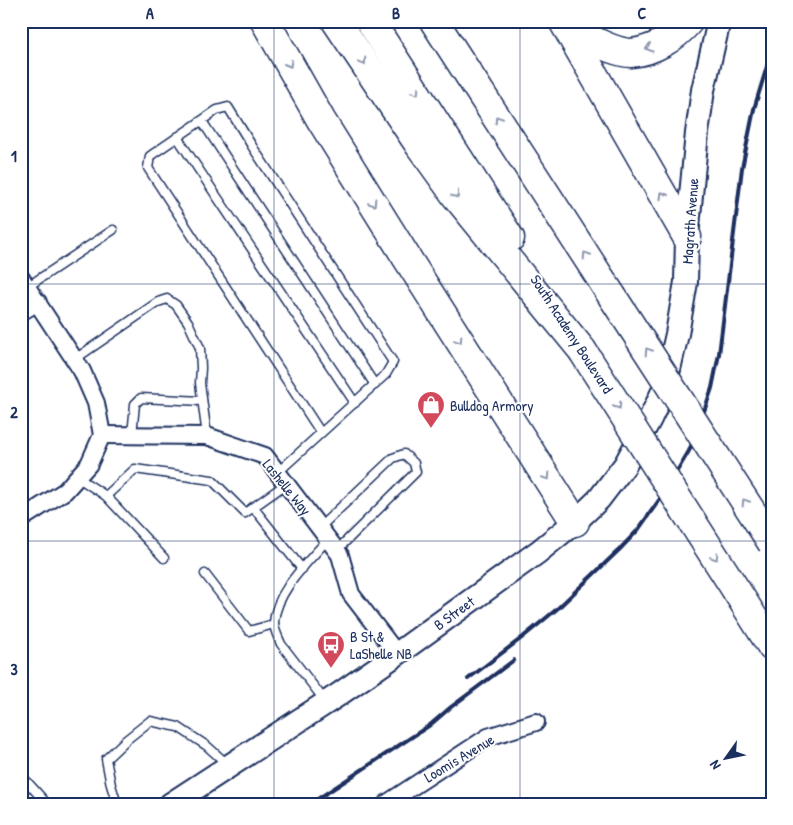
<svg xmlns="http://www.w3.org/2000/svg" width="793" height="825" font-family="'Patrick Hand',sans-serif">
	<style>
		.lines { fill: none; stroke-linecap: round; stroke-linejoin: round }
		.lane-casing { stroke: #1b2f5e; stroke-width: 11 }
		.street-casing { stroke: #1b2f5e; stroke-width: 20 }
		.secondary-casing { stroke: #1b2f5e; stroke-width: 26 }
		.highway-casing { stroke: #1b2f5e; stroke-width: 31 }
		.lane { stroke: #fff; stroke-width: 8 }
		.street { stroke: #fff; stroke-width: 16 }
		.secondary { stroke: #fff; stroke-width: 22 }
		.highway { stroke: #fff; stroke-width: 28 }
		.rail { stroke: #1b2f5e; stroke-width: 4 }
		.highway-bridge-casing { stroke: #1b2f5e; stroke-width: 31; stroke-linecap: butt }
		.highway-bridge { stroke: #fff; stroke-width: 28 }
		.oneway { stroke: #8d97ae }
		.grid { fill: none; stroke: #1b2f5e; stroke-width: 1; stroke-opacity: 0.55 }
		.labels { text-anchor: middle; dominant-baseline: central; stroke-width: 4; stroke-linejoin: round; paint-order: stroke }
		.street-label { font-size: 15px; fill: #1b2f5e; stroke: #fff }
		.poi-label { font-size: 15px; fill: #1b2f5e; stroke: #fff; text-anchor: start }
		.neatline { fill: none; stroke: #1b2f5e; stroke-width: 2 }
		.grid-label { font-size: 16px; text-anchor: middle; font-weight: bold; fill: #1b2f5e }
	</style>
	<rect width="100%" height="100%" fill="#fff"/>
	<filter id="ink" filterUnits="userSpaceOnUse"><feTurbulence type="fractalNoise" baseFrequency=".02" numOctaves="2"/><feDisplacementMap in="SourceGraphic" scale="10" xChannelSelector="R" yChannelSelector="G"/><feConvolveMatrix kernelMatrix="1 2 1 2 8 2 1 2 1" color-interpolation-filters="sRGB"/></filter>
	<g filter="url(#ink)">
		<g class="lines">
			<defs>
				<g id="lane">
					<path d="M202,121L375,385"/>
					<path d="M177,137L355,403"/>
					<path d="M27,287L113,230"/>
					<path d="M75,359L158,302L167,299L176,305L188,322L200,348L201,368L200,383L207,436"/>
					<path d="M132,435L135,404L141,398L202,401"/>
					<path d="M277,473L386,374L393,362L252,146L228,107L217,110L150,156L148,168L321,433"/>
					<path d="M77,477L106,496"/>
					<path d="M253,507L302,569"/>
					<path d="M319,528L393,458L404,454L414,463L416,472L337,550"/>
					<path d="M164,558L106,496L135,469L212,480L245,513L286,484"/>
					<path d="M205,574L249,631L274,624"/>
					<path d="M325,701L281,644C278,637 274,630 274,622C276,591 309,561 328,539"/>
					<path d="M21,775L47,804"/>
					<path d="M117,804L111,785L106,759L126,740L150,721L178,727L207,746L227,764"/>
				</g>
				<g id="street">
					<path d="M21,278L82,371L96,403L102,435L89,464L65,491L21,519"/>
					<path d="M21,312L38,302"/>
					<path d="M102,435L207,436L265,456L340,555L351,594L397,654"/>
					<path d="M386,804L488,737L536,722"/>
				</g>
				<path id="secondary" d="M171,804L338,695L397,654L538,552L575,522L599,499L625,465L650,419L665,387L677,334L686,282L687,237L697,133L703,90L719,21"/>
				<g id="highway">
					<path d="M265,21L321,120L405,255L575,522"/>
					<path d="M336,21L420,146L456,196L582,350"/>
					<path d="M370,21L510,238"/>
					<path d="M434,21L612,296"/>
					<path d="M563,21L687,237"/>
					<path d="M575,21C580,27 585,34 591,39C600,45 621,53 631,53C653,51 675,38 689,21"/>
					<path d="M736,590L772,647"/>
				</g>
			</defs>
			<use href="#lane" class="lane-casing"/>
			<use href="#street" class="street-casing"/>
			<use href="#secondary" class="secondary-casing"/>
			<use href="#highway" class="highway-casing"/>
			<use href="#lane" class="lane"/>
			<use href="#street" class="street"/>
			<use href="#secondary" class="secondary"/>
			<use href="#highway" class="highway"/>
			<g class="rail">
				<path d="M468,679L523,637L557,609L619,550L638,530L662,496L689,451L700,423L712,388L719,354L742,168L754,109L772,50"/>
				<path d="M310,804L430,725L451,707L514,660"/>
			</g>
			<defs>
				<g id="highway-bridge">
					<path d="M612,296L772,543"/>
					<path d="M582,350L736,590"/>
				</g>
			</defs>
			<use href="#highway-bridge" class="highway-bridge-casing"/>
			<use href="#highway-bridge" class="highway-bridge"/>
		</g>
		<defs><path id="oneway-chevron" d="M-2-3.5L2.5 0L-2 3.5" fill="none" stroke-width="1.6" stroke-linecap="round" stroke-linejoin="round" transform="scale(1.25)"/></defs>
		<g class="oneway">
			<use href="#oneway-chevron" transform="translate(649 48) rotate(163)"/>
			<use href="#oneway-chevron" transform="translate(363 62) rotate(56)"/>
			<use href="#oneway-chevron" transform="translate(289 64) rotate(60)"/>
			<use href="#oneway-chevron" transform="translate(416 92) rotate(57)"/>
			<use href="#oneway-chevron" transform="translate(498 119) rotate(-123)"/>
			<use href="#oneway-chevron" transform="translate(456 195) rotate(53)"/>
			<use href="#oneway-chevron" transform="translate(663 195) rotate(-120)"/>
			<use href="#oneway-chevron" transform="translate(373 203) rotate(58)"/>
			<use href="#oneway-chevron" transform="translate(586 255) rotate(-123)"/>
			<use href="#oneway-chevron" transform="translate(459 340) rotate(58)"/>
			<use href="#oneway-chevron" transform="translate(648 351) rotate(-123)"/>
			<use href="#oneway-chevron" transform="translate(618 406) rotate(57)"/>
			<use href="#oneway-chevron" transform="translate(547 477) rotate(58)"/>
			<use href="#oneway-chevron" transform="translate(745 502) rotate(-123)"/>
			<use href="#oneway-chevron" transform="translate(715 557) rotate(57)"/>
		</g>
	</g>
	<path class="grid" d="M274,21V804M520,21V804M21,284H772M21,541H772"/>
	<defs>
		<symbol id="shop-pin" viewBox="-11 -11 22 30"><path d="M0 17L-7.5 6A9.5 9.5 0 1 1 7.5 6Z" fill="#d1495b" stroke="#fff"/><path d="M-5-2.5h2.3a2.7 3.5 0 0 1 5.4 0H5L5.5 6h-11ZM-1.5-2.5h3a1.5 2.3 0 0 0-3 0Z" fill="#fff"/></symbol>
		<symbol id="bus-pin" viewBox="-11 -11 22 30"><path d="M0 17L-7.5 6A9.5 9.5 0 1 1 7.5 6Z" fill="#d1495b" stroke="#fff"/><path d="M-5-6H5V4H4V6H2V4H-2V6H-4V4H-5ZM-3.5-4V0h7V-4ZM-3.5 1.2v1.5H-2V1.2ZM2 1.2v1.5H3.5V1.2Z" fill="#fff"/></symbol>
	</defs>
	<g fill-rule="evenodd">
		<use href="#shop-pin" x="415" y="389" width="32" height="43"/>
		<use href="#bus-pin" x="315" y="629" width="32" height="43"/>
	</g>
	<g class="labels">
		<g class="street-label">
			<text transform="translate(690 221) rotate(-86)">Magrath Avenue</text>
			<text transform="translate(572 334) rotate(57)">South Academy Boulevard</text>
			<text transform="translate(287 487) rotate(51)">Lashelle Way</text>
			<text transform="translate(454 613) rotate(-36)">B Street</text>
			<text transform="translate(459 758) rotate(-31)">Loomis Avenue</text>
		</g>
		<g class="poi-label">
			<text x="450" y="405">Bulldog Armory</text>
			<text x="350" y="636">B St &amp;<tspan x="350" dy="17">LaShelle NB</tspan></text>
		</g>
	</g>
	<rect width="793" height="825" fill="none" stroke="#fff" stroke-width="55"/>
	<g transform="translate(726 758) rotate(237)" stroke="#ffffff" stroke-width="4" paint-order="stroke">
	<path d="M0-4L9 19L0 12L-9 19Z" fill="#1b2f5e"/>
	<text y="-8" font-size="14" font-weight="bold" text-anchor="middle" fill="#1b2f5e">N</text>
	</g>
	<rect x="28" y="28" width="738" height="770" class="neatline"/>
	<g class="grid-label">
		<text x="150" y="19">A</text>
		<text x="396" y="19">B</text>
		<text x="642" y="19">C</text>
		<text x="14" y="162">1</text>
		<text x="14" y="418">2</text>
		<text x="14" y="675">3</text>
	</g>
</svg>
